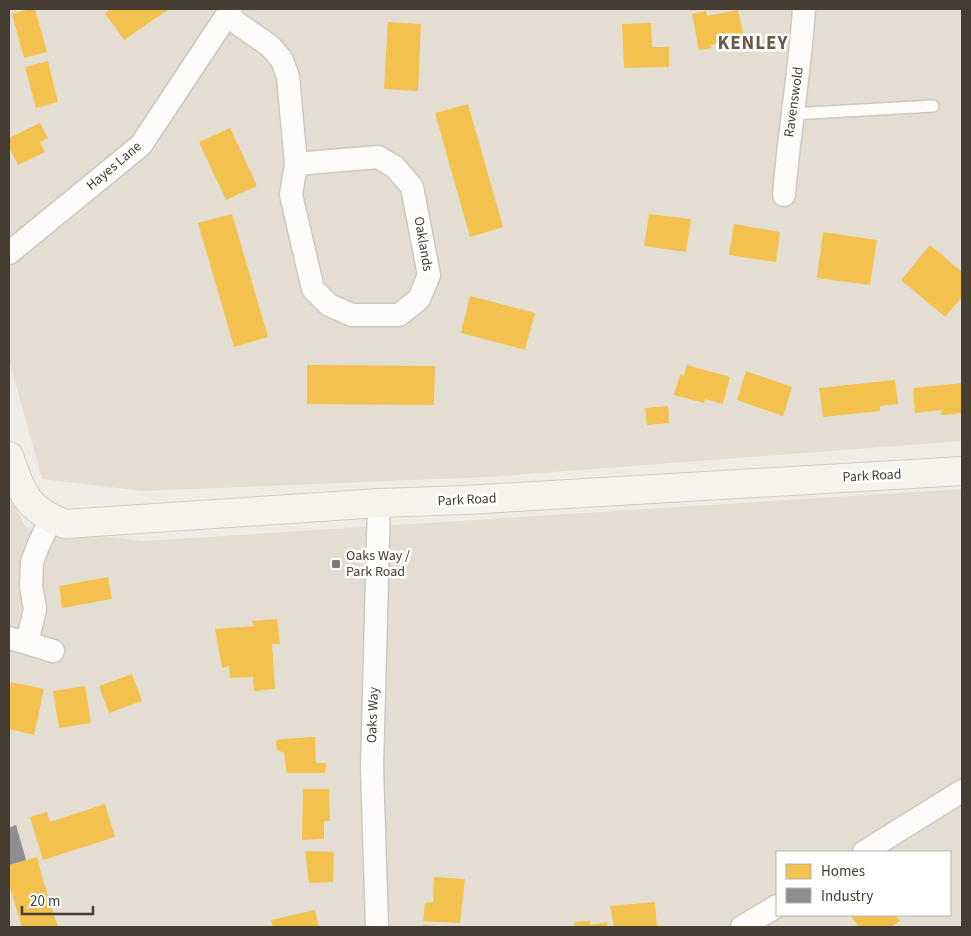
<svg xmlns="http://www.w3.org/2000/svg" width="971" height="936" font-family="'Source Sans 3',sans-serif">
	<style>
		.residential { fill: #e4ded2; fill-rule: evenodd }
		.homes { fill: #f2c14e }
		.industry { fill: #8d8d92 }
		.lines { fill: none; stroke-linecap: round; stroke-linejoin: round }
		.lane-casing { stroke: #cbc8c2; stroke-width: 14 }
		.street-casing { stroke: #cbc8c2; stroke-width: 25 }
		.secondary-casing { stroke: #d0cabd; stroke-width: 30 }
		.lane { stroke: #fdfcfb; stroke-width: 11 }
		.street { stroke: #fdfcfb; stroke-width: 22 }
		.secondary { stroke: #f6f3ed; stroke-width: 28 }
		.poi-dot { fill: #807a71; stroke: #fff; stroke-width: 2 }
		.labels { text-anchor: middle; dominant-baseline: central; stroke-width: 5; stroke-linejoin: round; paint-order: stroke }
		.street-label { font-size: 14px; fill: #453d32; stroke: #fff }
		.poi-label { font-size: 14px; fill: #453d32; stroke: #fff; text-anchor: start }
		.district-label { font-size: 19px; font-weight: bold; letter-spacing: 1px; fill: #695b48; stroke: #fff }
	</style>
	<rect width="100%" height="100%" fill="#efece6"/>
	<g class="residential">
		<path d="M9,9H962V441L488,477L142,491L42,479L9,360Z"/>
		<path d="M962,489V927H9V494L26,528L144,541ZM777,852H950V915H777Z"/>
	</g>
	<g class="homes">
		<path d="M30,9H35L47,52L24,58L12,14Z"/>
		<path d="M112,9H169L124,40L105,13Z"/>
		<path d="M738,10L744,38L711,45L712,48L699,50L692,14L706,11L707,16Z"/>
		<path d="M388,22L421,24L418,91L384,89Z"/>
		<path d="M651,23L652,47H669V67L624,68L622,24Z"/>
		<path d="M48,61L58,102L36,108L25,67Z"/>
		<path d="M468,104L503,227L470,237L435,113Z"/>
		<path d="M40,123L48,138L40,142L45,152L18,165L9,147V138Z"/>
		<path d="M230,128L257,186L226,200L199,142Z"/>
		<path d="M232,214L268,337L234,347L198,223Z"/>
		<path d="M649,214L691,219L686,252L644,246Z"/>
		<path d="M734,224L780,232L776,262L729,255Z"/>
		<path d="M823,232L877,240L870,285L817,278Z"/>
		<path d="M930,245L962,272V297L945,317L901,280Z"/>
		<path d="M470,296L535,313L525,350L461,333Z"/>
		<path d="M307,365L435,366L434,405L307,404Z"/>
		<path d="M687,365L730,377L723,404L705,399L704,403L674,395L680,374L684,376Z"/>
		<path d="M746,371L792,387L783,416L737,400Z"/>
		<path d="M895,380L898,404L880,406V411L823,417L819,388Z"/>
		<path d="M962,383V413L941,415V410L915,413L913,388Z"/>
		<path d="M668,406L669,423L647,425L645,408Z"/>
		<path d="M108,577L112,599L62,608L59,586Z"/>
		<path d="M277,619L280,644H272L275,689L254,691L253,677L230,678L229,666L222,668L215,629L254,626L252,621Z"/>
		<path d="M132,674L142,701L109,713L99,686Z"/>
		<path d="M11,682L44,689L34,735L9,729V693Z"/>
		<path d="M85,686L91,723L59,728L53,691Z"/>
		<path d="M315,737L316,763H326L325,773H287L284,753L277,750L276,741L280,739Z"/>
		<path d="M303,789H329L330,821H324V839L302,840Z"/>
		<path d="M105,804L115,837L43,860L30,817L47,812L50,822Z"/>
		<path d="M305,851L334,852L333,882L309,883Z"/>
		<path d="M37,857L42,877L58,927H22L10,887L9,865Z"/>
		<path d="M434,877L465,879L460,923L423,921L425,903L433,902Z"/>
		<path d="M655,902L657,927H614L610,906Z"/>
		<path d="M315,910L319,927H273L271,920Z"/>
		<path d="M850,915H895L900,921L891,927H859Z"/>
		<path d="M591,921L590,925L607,922L608,927H575L574,922Z"/>
		<path d="M423,925L437,926V927H422Z"/>
	</g>
	<path class="industry" d="M16,825L26,860L9,865V828Z"/>
	<g class="lines">
		<defs>
			<path id="lane" d="M792,114L933,106"/>
			<g id="street">
				<path d="M227,16L270,46L282,60L288,77L296,164L291,195L313,289L329,305L352,315H399L419,299L429,275L412,187L395,167L378,157L296,164"/>
				<path d="M784,195C789,132 800,71 804,9"/>
				<path d="M9,253L141,145L231,9"/>
				<path d="M9,638L27,643L35,609L31,586L32,562L38,546L51,519"/>
				<path d="M27,643L53,651"/>
				<path d="M864,852L962,791"/>
				<path d="M377,927L372,767L379,503"/>
				<path d="M742,927L777,906"/>
			</g>
			<path id="secondary" d="M9,456C22,493 26,509 65,524L379,503L465,500L962,471"/>
		</defs>
		<use href="#lane" class="lane-casing"/>
		<use href="#street" class="street-casing"/>
		<use href="#secondary" class="secondary-casing"/>
		<use href="#lane" class="lane"/>
		<use href="#street" class="street"/>
		<use href="#secondary" class="secondary"/>
	</g>
	<rect class="poi-dot" x="331" y="559" width="10" height="10" rx="2.5"/>
	<g class="labels">
		<g class="street-label">
			<text transform="translate(794 102) rotate(-82)">Ravenswold</text>
			<text transform="translate(114 166) rotate(-40)">Hayes Lane</text>
			<text transform="translate(423 244) rotate(80)">Oaklands</text>
			<text transform="translate(872 476) rotate(-3)">Park Road</text>
			<text transform="translate(467 500) rotate(-3)">Park Road</text>
			<text transform="translate(373 715) rotate(-88)">Oaks Way</text>
		</g>
		<g class="poi-label">
			<text x="346" y="556">Oaks Way /<tspan x="346" dy="16">Park Road</tspan></text>
		</g>
		<g class="district-label">
			<text x="753" y="43">KENLEY</text>
		</g>
	</g>
	<rect width="971" height="936" fill="none" stroke="#453d32" stroke-width="20"/>
	<rect x="776" y="851" width="175" height="65" fill="#ffffff" stroke="#b5b1ad"/>
	<rect x="786" y="864" width="25" height="15" fill="#f2c14e" stroke="#b5b1ad"/>
	<text x="821" y="876" font-size="15" fill="#453d32">Homes</text>
	<rect x="786" y="888" width="25" height="15" fill="#8d8d92" stroke="#b5b1ad"/>
	<text x="821" y="901" font-size="15" fill="#453d32">Industry</text>
	<path d="M22 906v8h71v-8" fill="none" stroke="#453d32" stroke-width="2.5"/>
	<text x="30" y="906" font-size="15" fill="#453d32" stroke="#ffffff" stroke-width="4" paint-order="stroke">20 m</text>
</svg>
